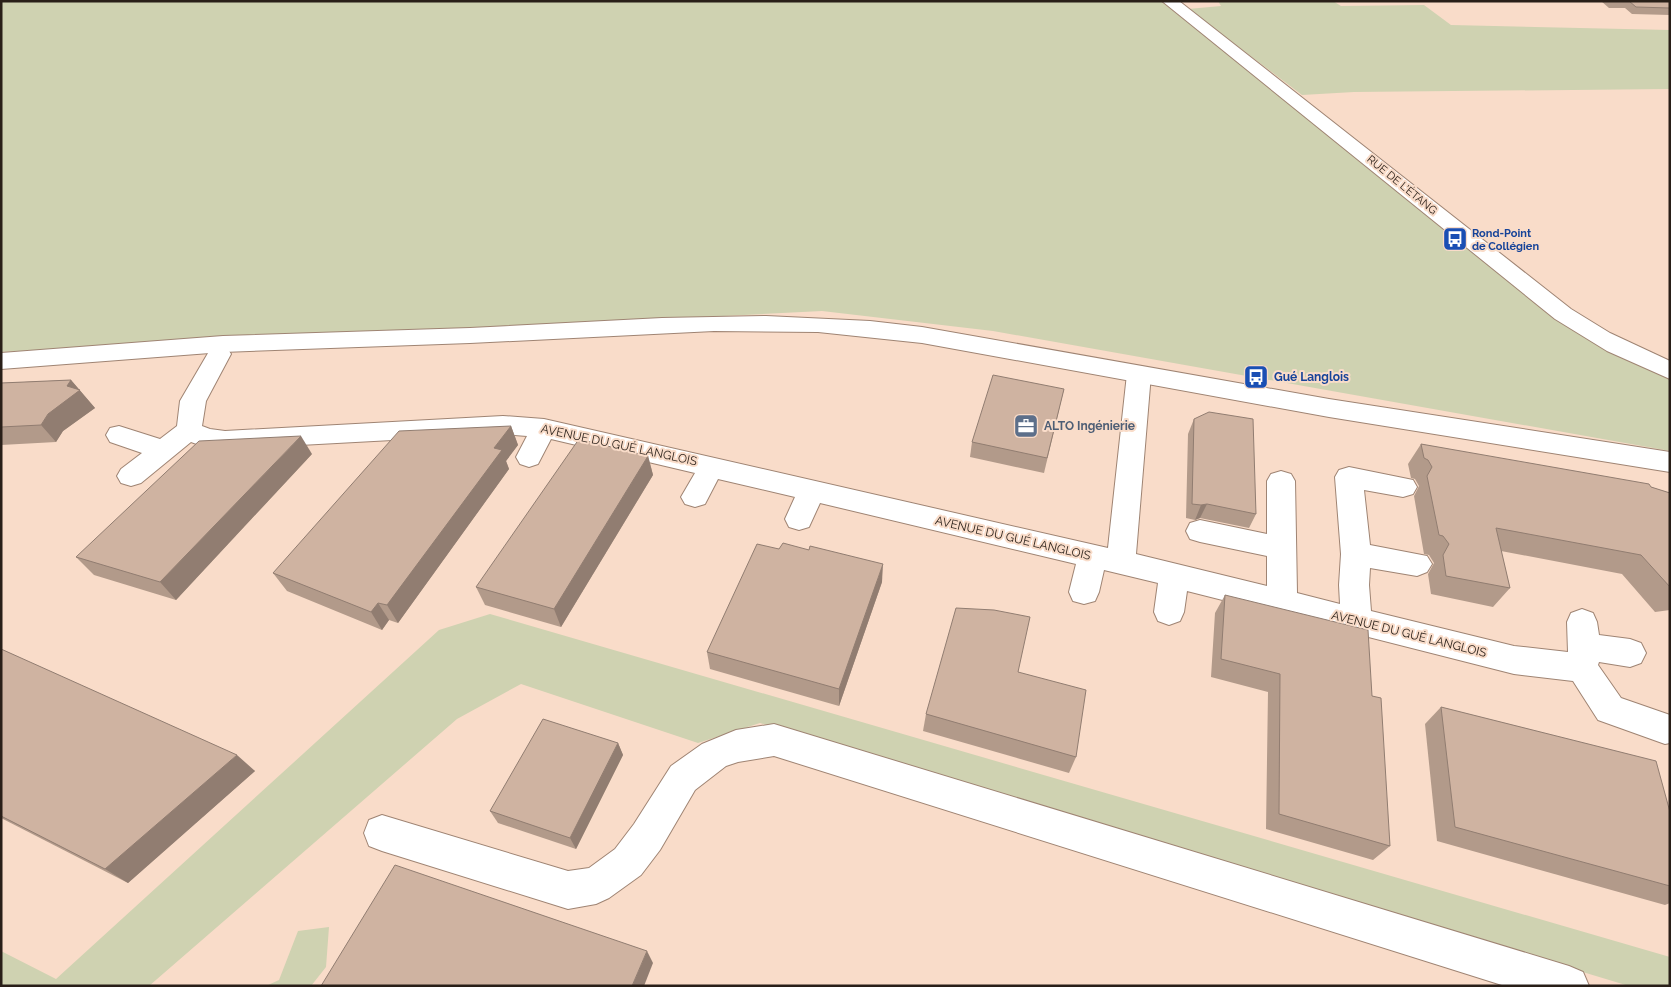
<svg xmlns="http://www.w3.org/2000/svg" width="1671" height="987" font-family="Raleway,sans-serif">
	<style>
		.green { fill: #cfd2b1 }
		.lines { fill: none; stroke-linecap: round; stroke-linejoin: round }
		.minor-casing { stroke: #9f8473; stroke-width: 2 }
		.major-casing { stroke: #9f8473; stroke-width: 2 }
		.minor { fill: #fff; fill-rule: evenodd }
		.major { fill: #fff; fill-rule: evenodd }
		.wall { fill: #b29a8a }
		.shaded-wall { fill: #917d71 }
		.building { fill: #cfb3a1; stroke: #917d71 }
		.labels { text-anchor: middle; dominant-baseline: central; stroke-width: 4; stroke-linejoin: round; paint-order: stroke }
		.far-street-label { font-size: 11px; fill: #291f18; stroke: #f9dcc9 }
		.far-transit-label { font-size: 11px; font-weight: bold; fill: #164399; stroke: #f9dcc9; text-anchor: start }
		.transit-label { font-size: 12px; font-weight: bold; fill: #164399; stroke: #f9dcc9; text-anchor: start }
		.service-label { font-size: 12px; font-weight: bold; fill: #4e5e75; stroke: #f9dcc9; text-anchor: start }
		.street-label { font-size: 12px; fill: #291f18; stroke: #f9dcc9 }
	</style>
	<rect width="100%" height="100%" fill="#f9dcc9"/>
	<g class="green">
		<path d="M1,1H1161L1521,289L1616,355L1670,379V451L993,331L822,311L1,352Z"/>
		<path d="M1218,1H1333L1341,6L1424,5L1451,25L1670,30V89L1354,92L1302,95L1188,9L1221,6Z"/>
		<path d="M490,614L1670,957V986H1629L760,723L698,743L521,684L457,719L149,986H1V951L56,979L439,630Z"/>
		<path d="M329,927L326,967L311,986H266L279,980L298,931Z"/>
	</g>
	<g class="lines">
		<defs>
			<g id="minor">
				<path d="M1162,1H1179L1571,309L1610,333L1670,361V379L1607,351L1555,319Z"/>
				<path d="M219,346L227,348L231,354L206,401L202,426L210,429L225,431L503,416L544,419L1108,548L1127,374L1130,368L1139,366L1148,368L1151,374L1136,554L1267,586V556L1200,542L1190,539L1186,531L1190,523L1200,520L1267,534V481L1271,474L1281,471L1291,474L1295,481L1297,593L1340,604L1339,585L1341,554L1335,477L1339,470L1349,467L1413,480L1417,487L1413,494L1403,497L1364,490L1370,545L1427,556L1432,564L1427,572L1417,576L1370,568L1369,585L1371,611L1514,646L1568,652L1567,622L1571,613L1582,609L1593,613L1597,622L1599,635L1630,639L1641,643L1646,653L1641,663L1630,667L1599,662L1598,665L1621,698L1670,715V743L1665,744L1598,720L1573,681L1514,674L1187,591L1184,612L1180,621L1169,625L1158,621L1154,612L1158,583L1104,570L1099,592L1095,601L1084,604L1073,601L1069,592L1076,564L820,503L809,527L799,530L789,527L785,519L795,497L718,479L705,504L695,507L685,504L681,497L695,473L551,439L538,464L529,467L520,464L516,457L527,436L503,434L225,449L205,447L191,442L141,483L131,486L121,483L117,476L121,469L142,453L110,442L106,435L110,428L119,426L160,439L177,426L180,401L211,348Z"/>
				<path d="M774,724L1569,966L1583,972L1589,986H1505L774,756L738,762L726,766L695,790L660,850L641,875L609,898L596,904L568,909L382,851L369,846L364,833L369,820L382,815L568,871L589,868L615,849L634,824L671,766L702,744L736,730Z"/>
			</g>
			<path id="major" d="M766,316L870,321L922,327L1329,399L1670,452V472L1329,417L922,343L818,332L714,331L470,343L223,352L1,369V353L223,336L470,328L662,318Z"/>
		</defs>
		<use href="#minor" class="minor-casing"/>
		<use href="#major" class="major-casing"/>
		<use href="#minor" class="minor"/>
		<use href="#major" class="major"/>
	</g>
	<g class="wall">
		<path d="M1601,1H1670V15L1632,14L1625,8H1609Z"/>
		<path d="M71,380L95,408L63,431L56,442L1,445V383Z"/>
		<path d="M1064,389L1044,473L970,457L972,442Z"/>
		<path d="M1194,419L1256,514L1249,528L1200,518L1195,520L1186,518L1188,434Z"/>
		<path d="M511,426L518,445L506,461L509,469L398,623L389,620L382,630L287,591L273,573Z"/>
		<path d="M1421,444L1651,487L1670,493V610L1655,612L1622,574L1501,551L1510,588L1493,607L1431,594L1428,574L1434,563L1429,555L1424,554L1414,496L1419,486L1415,479L1411,478L1408,464Z"/>
		<path d="M312,454L176,600L94,575L76,557Z"/>
		<path d="M648,456L653,475L561,627L485,605L476,587Z"/>
		<path d="M779,549L882,582L839,706L710,669L707,652Z"/>
		<path d="M1225,595L1372,696L1390,846L1373,860L1266,829L1268,692L1211,677L1215,613Z"/>
		<path d="M1,649L255,771L128,883L1,818Z"/>
		<path d="M1018,672L1076,757L1069,773L923,731L926,714Z"/>
		<path d="M1441,707L1670,812V903L1665,905L1437,841L1425,724Z"/>
		<path d="M618,743L623,755L576,849L498,823L490,811Z"/>
	</g>
	<g class="shaded-wall">
		<path d="M71,380L95,408L63,431L56,442L41,425Z"/>
		<path d="M511,426L518,445L506,461L509,469L398,623L387,605L494,448Z"/>
		<path d="M301,436L312,454L176,600L160,582Z"/>
		<path d="M648,456L653,475L561,627L554,609Z"/>
		<path d="M1207,504L1200,518L1195,520L1201,505Z"/>
		<path d="M883,564L882,582L839,706V689Z"/>
		<path d="M378,603L389,620L382,630L371,612Z"/>
		<path d="M618,743L623,755L576,849L570,838Z"/>
		<path d="M237,755L255,771L128,883L105,869Z"/>
		<path d="M647,951L653,963L644,986H632Z"/>
	</g>
	<g class="building">
		<path d="M1619,1H1670V8L1636,7L1629,1Z"/>
		<path d="M993,375L1064,389L1047,458L972,442Z"/>
		<path d="M71,380L67,386L80,390L48,414L41,425L1,427V383Z"/>
		<path d="M1209,412L1253,419L1256,514L1207,504L1201,505L1192,504L1194,419Z"/>
		<path d="M511,426L494,448L502,450L387,605L378,603L371,612L273,573L399,431Z"/>
		<path d="M301,436L160,582L76,557L199,441Z"/>
		<path d="M579,439L648,456L554,609L476,587Z"/>
		<path d="M1421,444L1649,484L1651,487L1670,493V587L1641,555L1496,528L1510,588L1446,576L1443,555L1449,544L1443,536L1439,535L1427,476L1432,467L1428,460L1424,458Z"/>
		<path d="M783,543L809,550L810,546L883,564L839,689L707,652L757,544L779,549Z"/>
		<path d="M1225,595L1368,630L1372,696L1381,698L1390,846L1279,814L1280,674L1221,659Z"/>
		<path d="M956,608L994,610L1030,617L1018,672L1086,690L1076,757L926,714Z"/>
		<path d="M1,649L237,755L105,869L1,816Z"/>
		<path d="M1441,707L1656,761L1670,812V886L1455,827Z"/>
		<path d="M543,719L618,743L570,838L490,811Z"/>
		<path d="M395,865L647,951L632,986H321Z"/>
	</g>
	<defs>
		<symbol id="bus-square" viewBox="-11 -11 22 22"><rect x="-9" y="-9" width="18" height="18" rx="4" fill="#1a4fb4" stroke="#f9dcc9"/><path d="M-5-6H5V4H4V6H2V4H-2V6H-4V4H-5ZM-3.5-4V0h7V-4ZM-3.5 1.2v1.5H-2V1.2ZM2 1.2v1.5H3.5V1.2Z" fill="#fff"/></symbol>
		<symbol id="office-square" viewBox="-11 -11 22 22"><rect x="-9" y="-9" width="18" height="18" rx="4" fill="#5c6f8a" stroke="#f9dcc9"/><path d="M-6-3h4V-5.5h4V-3h4V5H-6ZM-1-4.5V-3h2v-1.5ZM-6 0V1H6V0Z" fill="#fff"/></symbol>
	</defs>
	<g fill-rule="evenodd">
		<use href="#bus-square" x="1441" y="225" width="28" height="28"/>
		<use href="#bus-square" x="1242" y="363" width="28" height="28"/>
		<use href="#office-square" x="1012" y="412" width="28" height="28"/>
	</g>
	<g class="labels">
		<g class="far-street-label">
			<text transform="translate(1402 185) rotate(39)">RUE DE L'ÉTANG</text>
		</g>
		<g class="far-transit-label">
			<text x="1472" y="233">Rond-Point<tspan x="1472" dy="13">de Collégien</tspan></text>
		</g>
		<g class="transit-label">
			<text x="1274" y="377">Gué Langlois</text>
		</g>
		<g class="service-label">
			<text x="1044" y="426">ALTO Ingénierie</text>
		</g>
		<g class="street-label">
			<text transform="translate(619 445) rotate(12)">AVENUE DU GUÉ LANGLOIS</text>
			<text transform="translate(1013 538) rotate(13)">AVENUE DU GUÉ LANGLOIS</text>
			<text transform="translate(1409 634) rotate(14)">AVENUE DU GUÉ LANGLOIS</text>
		</g>
	</g>
	<rect width="1671" height="987" fill="none" stroke="#291f18" stroke-width="5"/>
</svg>
